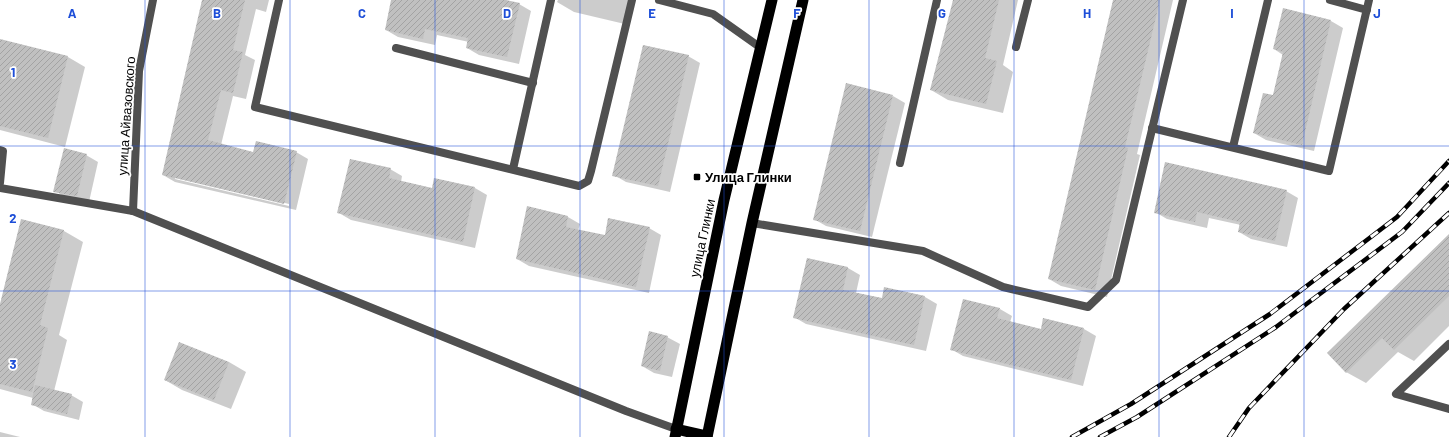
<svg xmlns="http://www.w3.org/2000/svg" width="1449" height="437" font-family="Barlow,sans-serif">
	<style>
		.shadow { fill: #0003; fill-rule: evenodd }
		.building { fill: url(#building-hatch) }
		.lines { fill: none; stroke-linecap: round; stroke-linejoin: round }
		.service { stroke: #505050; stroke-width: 8 }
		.minor { stroke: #505050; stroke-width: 8 }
		.trunk { stroke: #000; stroke-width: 11 }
		.rail-casing { stroke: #000; stroke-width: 4.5 }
		.rail { stroke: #fff; stroke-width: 3; stroke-dasharray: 9; stroke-linecap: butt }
		.grid { fill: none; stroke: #1d4ed8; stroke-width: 1; stroke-opacity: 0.55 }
		.poi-dot { fill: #000; stroke: #fff; stroke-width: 1.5 }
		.labels { text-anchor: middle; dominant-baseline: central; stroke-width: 3.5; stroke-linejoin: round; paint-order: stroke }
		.street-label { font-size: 13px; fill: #000; stroke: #fff }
		.poi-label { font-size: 13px; font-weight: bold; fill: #000; stroke: #fff; text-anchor: start }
		.grid-label { font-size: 13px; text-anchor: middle; font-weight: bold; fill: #1d4ed8; stroke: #fff; stroke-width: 3.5; stroke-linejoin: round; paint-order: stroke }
	</style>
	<defs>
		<pattern id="building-hatch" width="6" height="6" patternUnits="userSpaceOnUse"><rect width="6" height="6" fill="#c0c0c0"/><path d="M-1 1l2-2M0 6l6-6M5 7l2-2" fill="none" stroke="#a3a3a3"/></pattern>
	</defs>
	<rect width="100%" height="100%" fill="#fff"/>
	<g class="shadow">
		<path d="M203,0H269L266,12L256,9L245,55L255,60L246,99L233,96L221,145L254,154L296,152L308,159L296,210L175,182L163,175ZM175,177L289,204V206L175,179Z"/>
		<path d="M392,0H501L519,4L531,11L519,64L479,55L467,48L469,42L437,35L435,45L398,37L386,30Z"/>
		<path d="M558,0H634L629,25L574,12L557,2Z"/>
		<path d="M954,0H1018L1003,65L1013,72L1003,113L948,100L931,90Z"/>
		<path d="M1114,0H1173L1137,154L1140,155L1107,297L1061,286L1049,279Z"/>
		<path d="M1331,21L1343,28L1314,151L1266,140L1254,133L1273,96L1283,55L1274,49Z"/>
		<path d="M0,40L68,57L85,67L65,147L0,130Z"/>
		<path d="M688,56L700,63L670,192L626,182L614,175Z"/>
		<path d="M893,96L905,103L872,237L826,226L814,219Z"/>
		<path d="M86,155L98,162L89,202L67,198L55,191Z"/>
		<path d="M390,169L402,176L401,182L433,190L475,188L487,195L475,248L351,220L339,213Z"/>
		<path d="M1286,191L1298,198L1287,247L1251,239L1239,232L1241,225L1209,218L1207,228L1167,219L1155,212Z"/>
		<path d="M528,208L568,217L580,224L578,231L605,237L649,228L661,235L649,293L529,266L517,259Z"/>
		<path d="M22,220L64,231L83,242L59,335L67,340L54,391L71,395L83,402L79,420L44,411L32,404L33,398L0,389V308Z"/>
		<path d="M1449,235V326L1414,361L1398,352L1366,383L1346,372Z"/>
		<path d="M807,259L848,268L860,275L856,293L882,299L925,297L937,304L926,351L806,324L794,317Z"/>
		<path d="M1000,309L1012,316L1010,322L1041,330L1084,329L1096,336L1083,386L963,356L951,349Z"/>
		<path d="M667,337L680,344L672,377L654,373L642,366Z"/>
		<path d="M229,362L246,372L231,409L182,390L165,380Z"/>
		<path d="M0,432L20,437H0Z"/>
	</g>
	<g class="building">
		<path d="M202,0H245L233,50L243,52L233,93L221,90L208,140L253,152L256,141L297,151L284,204L162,175Z"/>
		<path d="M391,0H506L520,3L507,57L466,48L468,38L425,29L423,39L385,30Z"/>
		<path d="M953,0H999L985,58L997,61L986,104L930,90Z"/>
		<path d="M1113,0H1160L1125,147L1128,148L1095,290L1048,279Z"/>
		<path d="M1283,8L1331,20L1302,145L1253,133L1263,93L1273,95L1283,52L1273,49Z"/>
		<path d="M0,39L68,56L48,138L0,126Z"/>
		<path d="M643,45L689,55L658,186L612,176Z"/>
		<path d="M846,83L893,95L860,231L813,220Z"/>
		<path d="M64,148L87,154L77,196L53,192Z"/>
		<path d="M350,159L391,168L389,178L432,188L434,178L475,187L463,242L337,213Z"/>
		<path d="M1165,162L1287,190L1275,241L1238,232L1240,222L1197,212L1195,222L1154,213Z"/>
		<path d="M527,206L568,216L566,227L605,235L608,218L650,227L636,287L516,259Z"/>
		<path d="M21,219L64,230L40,325L48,328L32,392L0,384V304Z"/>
		<path d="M1449,234V296L1394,350L1382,338L1346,373L1327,353Z"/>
		<path d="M807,258L848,267L843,290L882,298L884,287L925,296L914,345L793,318Z"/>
		<path d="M963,299L1000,308L997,318L1041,329L1043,318L1084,328L1071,380L950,350Z"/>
		<path d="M649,331L668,336L660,371L641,366Z"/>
		<path d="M179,342L229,362L214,400L164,380Z"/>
		<path d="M35,385L72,394L67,414L31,405Z"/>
	</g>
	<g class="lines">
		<g class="service">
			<path d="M279,0L255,107L579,186L588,181L591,171L632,0"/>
			<path d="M659,0L713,14L761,48"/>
			<path d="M1330,0L1367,10"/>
			<path d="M1016,47L1028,0"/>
			<path d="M396,48L533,83"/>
			<path d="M1152,128L1329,171L1369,0"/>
			<path d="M1233,147L1268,0"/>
			<path d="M0,150L3,151L0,183"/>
			<path d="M900,163L937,0"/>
			<path d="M513,169L551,0"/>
			<path d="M0,188L133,211L626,411L676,429"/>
			<path d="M752,223L923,251L1003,287L1088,307L1116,280L1183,0"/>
			<path d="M1449,344L1396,394L1449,409"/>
		</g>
		<path class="minor" d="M133,211L139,71L153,0"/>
		<g class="trunk">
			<path d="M676,429L707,436"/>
			<path d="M675,437L724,200L772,0"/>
			<path d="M707,437L752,223L803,0"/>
		</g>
		<defs>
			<g id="rail">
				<path d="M1072,437L1131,404L1270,314L1397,217L1449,161"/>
				<path d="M1100,437L1137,417L1276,327L1402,232L1449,183"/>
				<path d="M1229,437L1249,408L1344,309L1449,213"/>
			</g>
		</defs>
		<use href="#rail" class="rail-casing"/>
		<use href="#rail" class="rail"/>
	</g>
	<path class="grid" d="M145,0V437M290,0V437M435,0V437M580,0V437M724,0V437M869,0V437M1014,0V437M1159,0V437M1304,0V437M0,146H1449M0,291H1449"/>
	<rect class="poi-dot" x="693" y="173" width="8" height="8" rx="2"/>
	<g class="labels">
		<g class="street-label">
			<text transform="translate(126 116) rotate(-86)">улица Айвазовского</text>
			<text transform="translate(702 238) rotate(-78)">улица Глинки</text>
		</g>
		<g class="poi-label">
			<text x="705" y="177">Улица Глинки</text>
		</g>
	</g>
	<g class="grid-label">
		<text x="72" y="18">A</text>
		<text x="217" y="18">B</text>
		<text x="362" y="18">C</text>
		<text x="507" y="18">D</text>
		<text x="652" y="18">E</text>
		<text x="797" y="18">F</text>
		<text x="942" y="18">G</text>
		<text x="1087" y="18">H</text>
		<text x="1232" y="18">I</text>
		<text x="1377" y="18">J</text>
		<text x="13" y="77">1</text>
		<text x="13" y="223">2</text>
		<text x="13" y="369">3</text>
	</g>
</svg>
